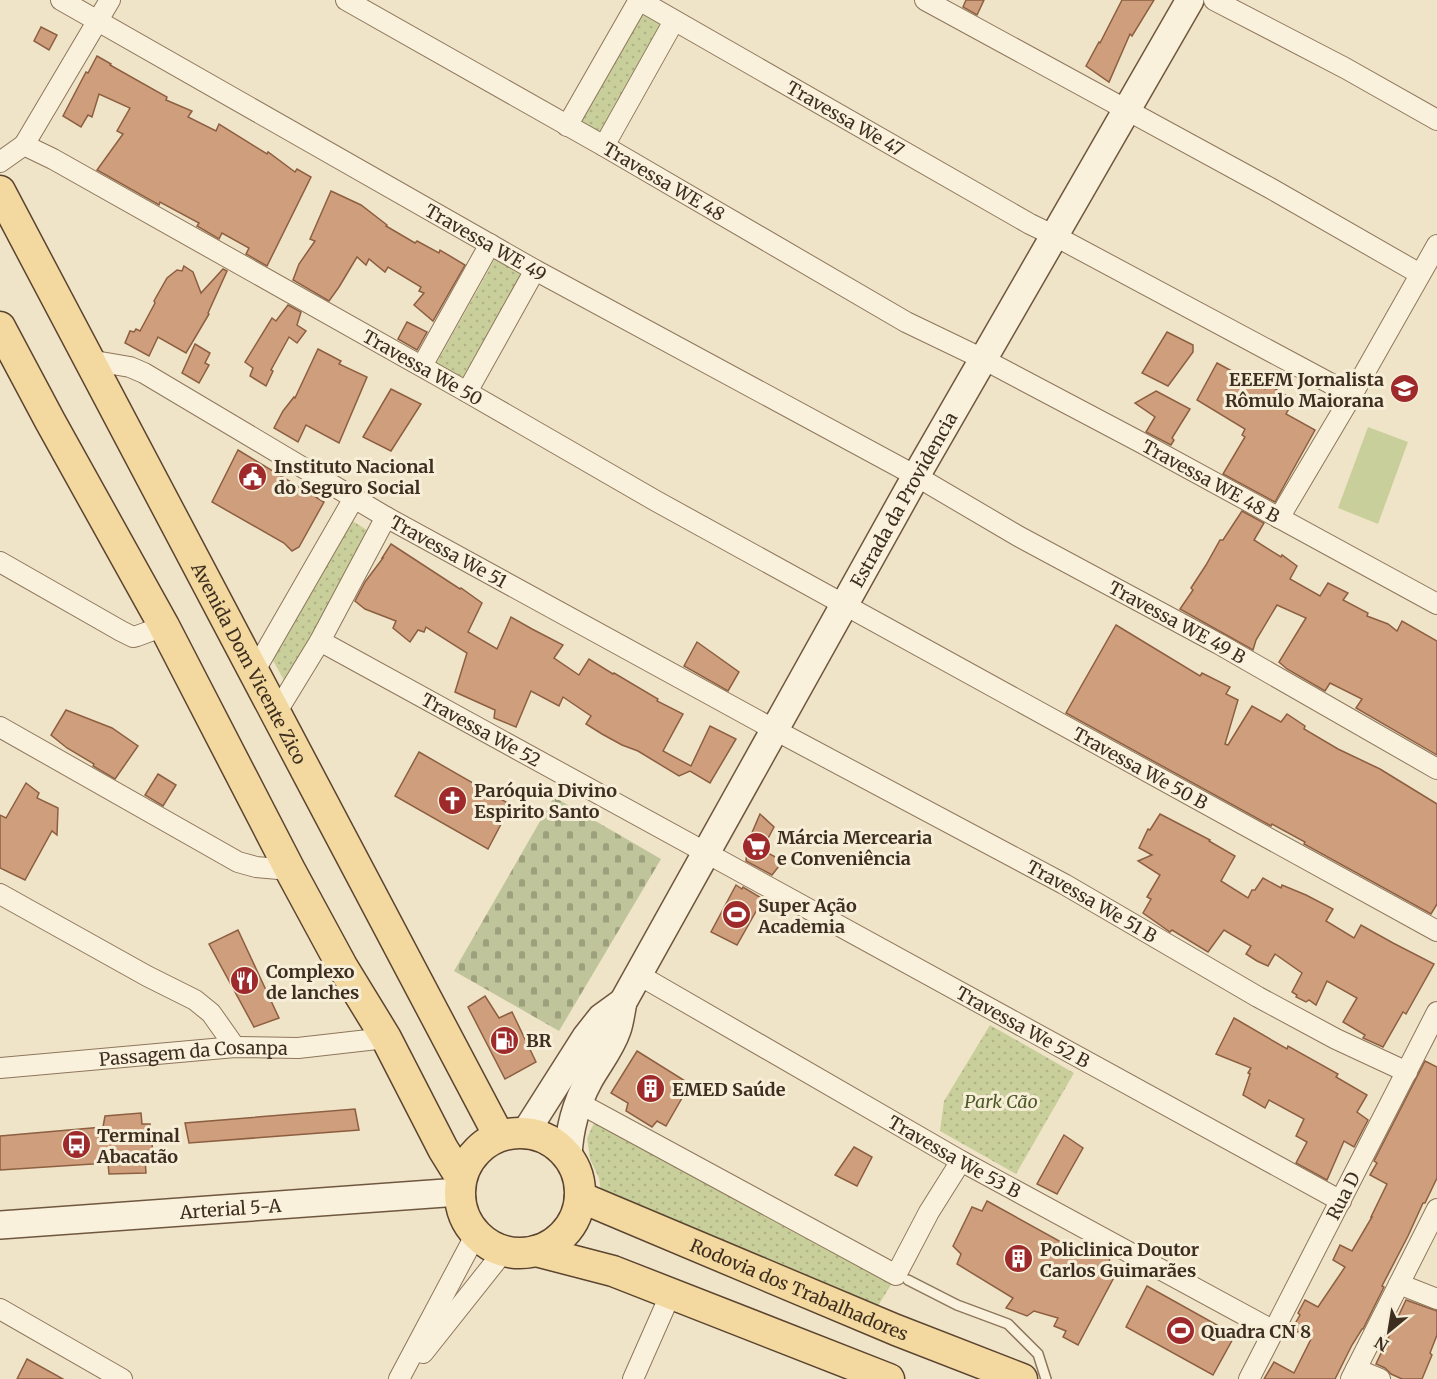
<svg xmlns="http://www.w3.org/2000/svg" width="1437" height="1379" font-family="Merriweather,serif">
	<style>
		.grass { fill: #c9cf9b }
		.cemetery { fill: url(#cemetery-stones) }
		.park { fill: url(#park-dots) }
		.building { fill: #cf9f7d; stroke: #8d5f41; stroke-width: 1.5 }
		.lines { fill: none; stroke-linecap: round; stroke-linejoin: round }
		.lane-casing { stroke: #8d765c; stroke-width: 12 }
		.street-casing { stroke: #8d765c; stroke-width: 22 }
		.secondary-casing { stroke: #6f573f; stroke-width: 30 }
		.primary-casing { stroke: #5b4430; stroke-width: 33 }
		.lane { stroke: #faf1dc; stroke-width: 9 }
		.street { stroke: #faf1dc; stroke-width: 20 }
		.secondary { stroke: #faf1dc; stroke-width: 27 }
		.primary { stroke: #f3d9a0; stroke-width: 30 }
		.labels { text-anchor: middle; dominant-baseline: central; stroke-width: 6; stroke-linejoin: round; paint-order: stroke }
		.street-label { font-size: 18px; fill: #3d2e20; stroke: #f7eed8 }
		.poi-label { font-size: 18px; font-weight: bold; fill: #3d2e20; stroke: #f7eed8; text-anchor: start }
		.park-label { font-size: 18px; font-style: italic; fill: #4d5a26; stroke: #f7eed8 }
	</style>
	<defs>
		<pattern id="cemetery-stones" width="16" height="16" patternUnits="userSpaceOnUse" patternTransform="scale(1.5)"><rect width="16" height="16" fill="#bfc49a"/><path d="M2 7V4a2 2 0 0 1 4 0v3zM10 15v-3a2 2 0 0 1 4 0v3z" fill="#9ca07d"/></pattern>
		<pattern id="park-dots" width="8" height="8" patternUnits="userSpaceOnUse" patternTransform="scale(1.5)"><rect width="8" height="8" fill="#c9cf9b"/><path d="M2 2h.1M6 6h.1" fill="none" stroke="#aeb285" stroke-width="1.8" stroke-linecap="round"/></pattern>
	</defs>
	<rect width="100%" height="100%" fill="#f0e4c8"/>
	<path class="grass" d="M1368,427L1408,442L1378,524L1338,508Z"/>
	<path class="cemetery" d="M554,797L661,859L559,1031L454,971Z"/>
	<g class="park">
		<path d="M639,0L674,21L604,146L567,126Z"/>
		<path d="M496,257L523,272L462,378L436,364Z"/>
		<path d="M351,520L375,535L285,682L271,657Z"/>
		<path d="M990,1025L1074,1073L1016,1174L940,1131L944,1101Z"/>
		<path d="M595,1121L894,1280L876,1309L602,1198L599,1178L590,1159L587,1138Z"/>
	</g>
	<g class="building">
		<path d="M966,0H984L977,15L963,7Z"/>
		<path d="M1122,0H1154L1132,36L1130,34L1109,82L1086,66L1099,42L1100,43Z"/>
		<path d="M41,27L57,35L49,50L34,41Z"/>
		<path d="M97,56L111,64L110,65L167,97L166,100L192,111L188,117L216,131L219,124L267,154L268,152L295,172L297,169L311,177L267,266L246,254L249,248L222,233L219,239L197,226L199,223L160,202L159,205L97,170L123,134L117,131L130,108L99,94L92,117L88,115L81,127L63,116L86,72L88,73Z"/>
		<path d="M331,191L361,205L387,225L386,226L415,243L417,241L439,253L440,250L465,265L433,321L414,305L424,293L419,291L421,287L388,267L385,272L369,259L366,265L357,257L339,287L329,301L293,280L299,264L315,241L310,239Z"/>
		<path d="M184,266L193,272L201,293L223,269L227,271L208,313L209,314L186,353L158,337L149,356L125,343L130,331L134,332L136,329L140,331L155,303L154,301L167,278L177,270L182,271Z"/>
		<path d="M288,305L301,312L297,325L306,331L297,343L289,337L271,370L273,371L266,386L250,376L253,368L245,362L272,318L276,321Z"/>
		<path d="M407,322L427,332L417,350L398,339Z"/>
		<path d="M1167,332L1193,345V352L1168,386L1142,373Z"/>
		<path d="M195,344L210,353L205,363L209,365L199,383L182,373Z"/>
		<path d="M318,349L341,361L339,364L367,377L339,443L306,425L298,442L274,428L283,411L294,397L295,398Z"/>
		<path d="M1217,363L1265,389L1267,384L1294,400L1286,414L1315,430L1275,502L1223,474L1245,437L1242,435L1245,429L1197,400Z"/>
		<path d="M391,389L421,404L391,451L363,437Z"/>
		<path d="M1156,391L1190,409L1172,438L1174,440L1171,445L1146,432L1155,417L1135,403Z"/>
		<path d="M238,450L324,502L299,547L292,551L284,543L212,502Z"/>
		<path d="M1242,511L1264,523L1254,540L1281,557L1282,555L1297,566L1290,579L1320,596L1328,583L1348,593L1343,600L1368,613L1367,616L1388,624L1397,631L1402,621L1437,641V755L1356,708L1362,699L1330,683L1325,691L1287,669L1279,662L1306,618L1277,605L1256,640L1253,650L1180,609L1193,590L1191,588L1206,565L1220,540H1223Z"/>
		<path d="M391,544L460,589L461,588L482,603L468,632L497,649L511,617L532,629L563,645L554,658L579,675L589,659L613,674L614,673L658,699L657,701L683,714L663,751L691,766L710,726L736,739L710,783L690,771L679,776L638,751L622,745L602,734L586,724L591,716L563,697L559,706L531,691L516,727L494,718L495,710L455,692L467,653L426,627L424,632L418,630L410,642L393,628L396,621L365,609L355,601L365,582L383,558H382Z"/>
		<path d="M1116,625L1200,676L1202,673L1230,687L1226,694L1238,700L1225,744L1228,745L1252,706L1281,722L1287,714L1305,726L1304,729L1338,749L1380,769L1437,804V904L1431,914L1304,844L1305,842L1272,824L1271,826L1066,713Z"/>
		<path d="M697,642L739,672L728,691L684,666Z"/>
		<path d="M66,710L112,728L138,746L115,779L93,766L94,764L67,748L51,735Z"/>
		<path d="M419,752L511,805L488,849L395,796Z"/>
		<path d="M158,774L176,785L163,806L145,795Z"/>
		<path d="M26,783L39,793L37,798L58,808L57,835L52,831L25,880L0,868V815L6,818Z"/>
		<path d="M760,814L774,827L762,850L783,861L772,875L746,861L748,842Z"/>
		<path d="M1160,814L1210,840L1209,841L1235,856L1221,881L1248,898L1252,890H1255L1263,878L1281,888L1282,885L1306,895L1333,909L1326,921L1354,938L1361,925L1393,943L1434,964L1406,1014L1403,1012L1383,1047L1363,1038L1365,1035L1343,1022L1357,998L1327,981L1316,1005L1309,1000L1306,1002L1296,997L1297,995L1292,992L1302,973L1275,954L1268,966L1257,961L1246,954L1251,946L1224,930L1208,952L1172,930L1170,932L1143,913L1151,899L1147,897L1160,875L1138,861L1152,855L1139,848L1148,829L1150,830Z"/>
		<path d="M736,885L742,889L743,887L763,899L737,945L711,932Z"/>
		<path d="M238,930L279,1018L254,1027L209,944Z"/>
		<path d="M485,996L499,1018L512,1012L536,1062L505,1079L468,1007Z"/>
		<path d="M1234,1018L1287,1049L1288,1046L1338,1074L1336,1077L1367,1095L1357,1112L1368,1120L1354,1147L1344,1141L1327,1180L1296,1163L1307,1142L1296,1136L1304,1119L1269,1100L1265,1108L1243,1095L1250,1074L1248,1073L1251,1068L1216,1054Z"/>
		<path d="M637,1051L690,1084L666,1126L657,1121L652,1127L626,1111L628,1103L611,1093Z"/>
		<path d="M1425,1061L1437,1067V1178L1425,1203H1423L1408,1236L1382,1286L1384,1287L1363,1329H1362L1352,1345L1335,1379H1264L1274,1362L1294,1373L1311,1339L1292,1329L1300,1315L1298,1313L1305,1300L1318,1307L1345,1267L1333,1260L1340,1245L1352,1251L1372,1217H1371L1387,1184L1370,1175L1377,1163L1374,1161Z"/>
		<path d="M355,1109L359,1130L189,1143L185,1123Z"/>
		<path d="M141,1113L142,1124H150L153,1154H150L149,1159H145L146,1173L109,1174L108,1163L0,1170V1136L103,1127L105,1116Z"/>
		<path d="M1064,1135L1083,1148L1057,1194L1037,1184Z"/>
		<path d="M854,1147L872,1157L857,1186L835,1175Z"/>
		<path d="M987,1201L1088,1257L1093,1248L1110,1257L1109,1263L1119,1268L1078,1345L1063,1337L1066,1331L1054,1326L1058,1318L1034,1311L1027,1316L1006,1308L1013,1298L957,1264L961,1254L953,1246L972,1207L982,1211Z"/>
		<path d="M1147,1286L1235,1335L1213,1375L1126,1327Z"/>
		<path d="M1406,1300L1437,1311V1335L1430,1353L1432,1355L1422,1379H1402L1391,1374L1385,1368L1376,1364Z"/>
		<path d="M27,1359L63,1379H17Z"/>
	</g>
	<g class="lines">
		<defs>
			<path id="lane" d="M908,1280L957,1305L1008,1324L1038,1354L1046,1379"/>
			<g id="street">
				<path id="s1" d="M61,0L535,270L916,476L1018,536L1219,644L1437,769"/>
				<path id="s2" d="M346,0L604,146L906,322L983,359L1140,442L1437,604"/>
				<path id="s3" d="M639,0L1030,224L1055,236L1352,395"/>
				<path d="M925,0L1270,188L1420,274"/>
				<path d="M1214,0L1345,68L1437,120"/>
				<path d="M567,126L639,0"/>
				<path d="M24,145L110,0"/>
				<path d="M604,146L674,21"/>
				<path id="s4" d="M0,162L24,145L53,159L467,392L656,501L1437,931"/>
				<path id="s5" d="M89,360L130,367L144,373L386,517L775,730L1064,884L1258,997L1336,1039L1407,1072"/>
				<path d="M422,366L490,244"/>
				<path d="M467,392L535,270"/>
				<path d="M1279,518L1352,395L1437,245"/>
				<path d="M0,562L121,631L133,637L137,636L164,626"/>
				<path id="s6" d="M320,641L1341,1201"/>
				<path d="M254,672L354,498"/>
				<path d="M276,713L320,641L386,517"/>
				<path d="M0,727L238,862L256,867L290,870"/>
				<path d="M0,894L147,976L195,1000L211,1013L235,1047"/>
				<path id="s7" d="M639,975L961,1161L1274,1331"/>
				<path id="s8" d="M0,1068L235,1047L298,1048L386,1038"/>
				<path d="M579,1103L896,1275L929,1212L961,1161"/>
				<path d="M1399,1284L1437,1299"/>
				<path d="M0,1309L122,1379"/>
				<path d="M423,1353L504,1251"/>
				<path d="M1356,1369L1380,1379"/>
				<path d="M399,1379L476,1234"/>
				<path d="M633,1379L671,1293"/>
				<path id="s9" d="M1249,1379L1437,1012"/>
				<path d="M1351,1379L1437,1209"/>
			</g>
			<g id="secondary">
				<path d="M525,1133L586,1037L601,1018L623,1002"/>
				<path id="s10" d="M568,1157C569,1130 576,1104 589,1080C598,1064 611,1048 617,1030C620,1022 621,1011 623,1002L916,476L1190,0"/>
				<path id="s11" d="M0,1225L459,1192"/>
			</g>
			<g id="primary">
				<path id="s12" d="M0,191L499,1136"/>
				<path d="M0,327L50,421L164,626L290,870L342,966L386,1038L443,1149L461,1178"/>
				<circle cx="520" cy="1193" r="60"/>
				<path id="s13" d="M580,1197L896,1330L1022,1379"/>
				<path d="M536,1251L613,1271L889,1379"/>
			</g>
		</defs>
		<use href="#lane" class="lane-casing"/>
		<use href="#street" class="street-casing"/>
		<use href="#secondary" class="secondary-casing"/>
		<use href="#primary" class="primary-casing"/>
		<use href="#lane" class="lane"/>
		<use href="#street" class="street"/>
		<use href="#secondary" class="secondary"/>
		<use href="#primary" class="primary"/>
	</g>
	<defs>
		<symbol id="school-disc" viewBox="-11 -11 22 22"><circle r="9.5" fill="#9e2a2b" stroke="#f7eed8"/><path d="M0-5L7-2L0 1L-7-2ZM-4 1L0 2.5L4 1V4Q0 6-4 4Z" fill="#fff"/></symbol>
		<symbol id="civic-disc" viewBox="-11 -11 22 22"><circle r="9.5" fill="#9e2a2b" stroke="#f7eed8"/><path d="M-.6-6.5H3V-4.5H.6V-3L4-1V1h2V6H-6V1h2V-1L-.6-3ZM-1.2 2.5V6h2.4V2.5Z" fill="#fff"/></symbol>
		<symbol id="church-disc" viewBox="-11 -11 22 22"><circle r="9.5" fill="#9e2a2b" stroke="#f7eed8"/><path d="M-1.2-6h2.4v3.5h3.3v2.4h-3.3V6h-2.4V-.1h-3.3v-2.4h3.3Z" fill="#fff"/></symbol>
		<symbol id="supermarket-disc" viewBox="-11 -11 22 22"><circle r="9.5" fill="#9e2a2b" stroke="#f7eed8"/><path d="M-6-5.5h2.5l.6 2H6L4.5 2H-2.5L-4.4-4H-6ZM-1.5 3.2a1.3 1.3 0 1 0 .1 0ZM3 3.2a1.3 1.3 0 1 0 .1 0Z" fill="#fff"/></symbol>
		<symbol id="stadium-disc" viewBox="-11 -11 22 22"><circle r="9.5" fill="#9e2a2b" stroke="#f7eed8"/><path d="M0-5a6.5 5 0 1 0 0 10a6.5 5 0 1 0 0-10ZM-3.5-1.8h7v3.6h-7Z" fill="#fff"/></symbol>
		<symbol id="restaurant-disc" viewBox="-11 -11 22 22"><circle r="9.5" fill="#9e2a2b" stroke="#f7eed8"/><path d="M-5-6h1v4h1v-4h1v4h1v-4h1v5L-1.5 .5V6h-2V.5L-5-1ZM5-6V6H3V1.5H1.5Q1.5-4 5-6Z" fill="#fff"/></symbol>
		<symbol id="fuel-disc" viewBox="-11 -11 22 22"><circle r="9.5" fill="#9e2a2b" stroke="#f7eed8"/><path d="M-5.5-6h7V0h2V4h1.3V-2.5L3-4.5l.8-.8L6-3V5H2.5V1h-1V6h-7ZM-4.2-4.7v3.2H.2V-4.7Z" fill="#fff"/></symbol>
		<symbol id="building-disc" viewBox="-11 -11 22 22"><circle r="9.5" fill="#9e2a2b" stroke="#f7eed8"/><path d="M-4-6H4V6H1V3H-1V6H-4ZM-2.5-4.3h1.7v1.8h-1.7ZM.8-4.3h1.7v1.8H.8ZM-2.5-1h1.7V.8h-1.7ZM.8-1h1.7V.8H.8Z" fill="#fff"/></symbol>
		<symbol id="bus-disc" viewBox="-11 -11 22 22"><circle r="9.5" fill="#9e2a2b" stroke="#f7eed8"/><path d="M-5-6H5V4H4V6H2V4H-2V6H-4V4H-5ZM-3.5-4V0h7V-4ZM-3.5 1.2v1.5H-2V1.2ZM2 1.2v1.5H3.5V1.2Z" fill="#fff"/></symbol>
	</defs>
	<g fill-rule="evenodd">
		<use href="#school-disc" x="1388" y="372" width="33" height="33"/>
		<use href="#civic-disc" x="236" y="460" width="33" height="33"/>
		<use href="#church-disc" x="436" y="784" width="33" height="33"/>
		<use href="#supermarket-disc" x="740" y="830" width="33" height="33"/>
		<use href="#stadium-disc" x="720" y="898" width="33" height="33"/>
		<use href="#restaurant-disc" x="228" y="964" width="33" height="33"/>
		<use href="#fuel-disc" x="488" y="1024" width="33" height="33"/>
		<use href="#building-disc" x="634" y="1072" width="33" height="33"/>
		<use href="#bus-disc" x="60" y="1128" width="33" height="33"/>
		<use href="#building-disc" x="1002" y="1242" width="33" height="33"/>
		<use href="#stadium-disc" x="1164" y="1314" width="33" height="33"/>
	</g>
	<g class="labels">
		<g class="street-label">
			<text stroke="none"><textPath href="#s3" startOffset="238">Travessa We 47</textPath></text>
			<text stroke="none"><textPath href="#s2" startOffset="366">Travessa WE 48</textPath></text>
			<text stroke="none"><textPath href="#s1" startOffset="489">Travessa WE 49</textPath></text>
			<text stroke="none"><textPath href="#s4" startOffset="486">Travessa We 50</textPath></text>
			<text stroke="none"><textPath href="#s2" startOffset="990">Travessa WE 48 B</textPath></text>
			<text stroke="none"><textPath href="#s10" startOffset="742">Estrada da Providencia</textPath></text>
			<text stroke="none"><textPath href="#s5" startOffset="410">Travessa We 51</textPath></text>
			<text stroke="none"><textPath href="#s1" startOffset="1278">Travessa WE 49 B</textPath></text>
			<text stroke="none"><textPath href="#s12" startOffset="534">Avenida Dom Vicente Zico</textPath></text>
			<text stroke="none"><textPath href="#s6" startOffset="184">Travessa We 52</textPath></text>
			<text stroke="none"><textPath href="#s4" startOffset="1308">Travessa We 50 B</textPath></text>
			<text stroke="none"><textPath href="#s5" startOffset="1142">Travessa We 51 B</textPath></text>
			<text stroke="none"><textPath href="#s6" startOffset="802">Travessa We 52 B</textPath></text>
			<text stroke="none"><textPath href="#s8" startOffset="194">Passagem da Cosanpa</textPath></text>
			<text stroke="none"><textPath href="#s7" startOffset="364">Travessa We 53 B</textPath></text>
			<text stroke="none"><textPath href="#s9" startOffset="206">Rua D</textPath></text>
			<text stroke="none"><textPath href="#s11" startOffset="231">Arterial 5-A</textPath></text>
			<text stroke="none"><textPath href="#s13" startOffset="238">Rodovia dos Trabalhadores</textPath></text>
		</g>
		<g class="poi-label">
			<text x="1384" y="379" text-anchor="end">EEEFM Jornalista<tspan x="1384" dy="21">Rômulo Maiorana</tspan></text>
			<text x="274" y="466">Instituto Nacional<tspan x="274" dy="21">do Seguro Social</tspan></text>
			<text x="474" y="790">Paróquia Divino<tspan x="474" dy="21">Espirito Santo</tspan></text>
			<text x="777" y="837">Márcia Mercearia<tspan x="777" dy="21">e Conveniência</tspan></text>
			<text x="758" y="905">Super Ação<tspan x="758" dy="21">Academia</tspan></text>
			<text x="266" y="971">Complexo<tspan x="266" dy="21">de lanches</tspan></text>
			<text x="526" y="1040">BR</text>
			<text x="672" y="1089">EMED Saúde</text>
			<text x="97" y="1135">Terminal<tspan x="97" dy="21">Abacatão</tspan></text>
			<text x="1040" y="1249">Policlinica Doutor<tspan x="1040" dy="21">Carlos Guimarães</tspan></text>
			<text x="1201" y="1331">Quadra CN 8</text>
		</g>
		<g class="park-label">
			<text x="1001" y="1101">Park Cão</text>
		</g>
	</g>
	<g transform="translate(1389 1331) rotate(210)" stroke="#f7eed8" stroke-width="4.5" paint-order="stroke">
	<path d="M0-4.5L10 22L0 15L-10 22Z" fill="#3d2e20"/>
	<text y="-9" font-size="16" font-weight="bold" text-anchor="middle" fill="#3d2e20">N</text>
	</g>
</svg>
